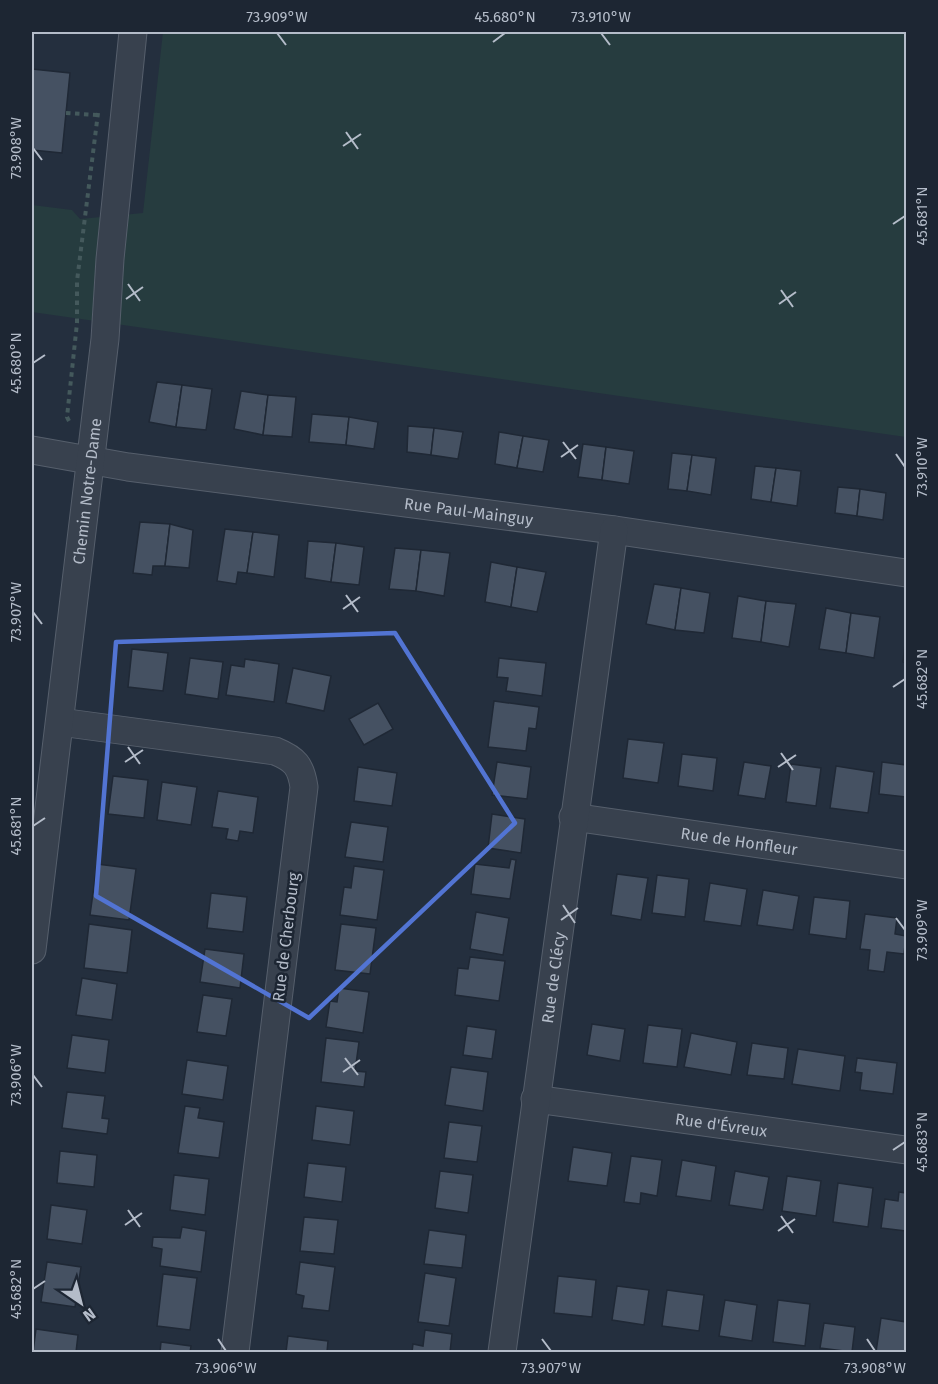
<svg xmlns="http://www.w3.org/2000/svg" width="938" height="1384" font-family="'Fira Sans',sans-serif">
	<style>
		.green { fill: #263c3f }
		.building { fill: #455162; stroke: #1f2835; stroke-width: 1.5 }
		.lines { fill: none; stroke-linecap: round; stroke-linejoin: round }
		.minor-casing { stroke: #565f6c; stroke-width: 29 }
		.path { stroke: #44595c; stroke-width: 4; stroke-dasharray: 4.5 4.5; stroke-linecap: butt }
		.minor { stroke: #38414e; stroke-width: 27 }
		.marked { fill: none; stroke: #5274d3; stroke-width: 4.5; stroke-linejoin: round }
		.ticks { fill: none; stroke: #b4bcc9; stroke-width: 2 }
		.labels { text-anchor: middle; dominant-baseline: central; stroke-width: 5; stroke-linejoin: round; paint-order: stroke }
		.street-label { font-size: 16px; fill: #b4bcc9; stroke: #1d2633 }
		.neatline { fill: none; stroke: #b4bcc9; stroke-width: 2 }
		.ticks-label { font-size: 15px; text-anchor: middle; fill: #b4bcc9 }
	</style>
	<rect width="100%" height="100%" fill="#242f3e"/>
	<path class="green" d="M163,32H906V437L32,312V205L72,210L80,219L143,213Z"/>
	<g class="building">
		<path d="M32,69L70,73L62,153L32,150Z"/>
		<path d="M157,382L182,385L176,427L149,422Z"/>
		<path d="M182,385L212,389L206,430L176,427Z"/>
		<path d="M241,391L268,395L263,435L234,429Z"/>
		<path d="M268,395L296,397L292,437L263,435Z"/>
		<path d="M312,414L349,417L346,445L309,442Z"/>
		<path d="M349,417L378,422L374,449L346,445Z"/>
		<path d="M408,426L434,428L431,455L407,452Z"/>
		<path d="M434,428L463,432L458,459L431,455Z"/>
		<path d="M499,432L523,436L517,468L495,464Z"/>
		<path d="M523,436L549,440L543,472L517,468Z"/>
		<path d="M583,444L606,447L602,480L578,477Z"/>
		<path d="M606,447L634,451L629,484L602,480Z"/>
		<path d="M672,453L692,455L687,491L668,489Z"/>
		<path d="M692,455L716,458L711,495L687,491Z"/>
		<path d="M755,466L776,468L771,502L751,499Z"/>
		<path d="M776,468L801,471L797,506L771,502Z"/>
		<path d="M838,487L860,489L857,516L835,513Z"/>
		<path d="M860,489L886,493L883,520L857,516Z"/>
		<path d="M140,522L170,524L165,566H153L152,575L133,573Z"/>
		<path d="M170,524L193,530L189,568L165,566Z"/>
		<path d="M225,529L253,532L247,573L238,572L236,584L217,581Z"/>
		<path d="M253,532L279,535L274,577L247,573Z"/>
		<path d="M308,541L336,543L331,582L305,578Z"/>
		<path d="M336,543L364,547L359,585L331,582Z"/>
		<path d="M395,548L421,550L416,591L389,589Z"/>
		<path d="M421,550L450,553L444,596L416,591Z"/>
		<path d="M491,562L517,567L511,607L485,602Z"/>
		<path d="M517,567L546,572L537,612L511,607Z"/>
		<path d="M654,584L681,588L675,630L646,624Z"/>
		<path d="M681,588L710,593L704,633L675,630Z"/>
		<path d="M738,596L766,601L761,642L732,638Z"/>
		<path d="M766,601L796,604L789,647L761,642Z"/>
		<path d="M826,608L851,613L846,653L819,649Z"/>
		<path d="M851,613L880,617L874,658L846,653Z"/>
		<path d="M906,635V663L903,662Z"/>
		<path d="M132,649L168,653L163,691L128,687Z"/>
		<path d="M190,658L223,662L218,699L185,694Z"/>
		<path d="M499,658L546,663L542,696L506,691L508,678L497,677Z"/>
		<path d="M245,659L279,664L274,702L226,695L231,665L244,667Z"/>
		<path d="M293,668L331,676L324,711L286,703Z"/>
		<path d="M494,701L539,707L536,729L529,728L526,751L488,747Z"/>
		<path d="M378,703L393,729L364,745L349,719Z"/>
		<path d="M628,739L664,743L658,783L623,778Z"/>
		<path d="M682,754L717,758L713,791L678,786Z"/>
		<path d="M497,762L531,767L527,799L492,795Z"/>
		<path d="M744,762L771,766L765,799L738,795Z"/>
		<path d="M882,762L906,765V797L879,794Z"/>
		<path d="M791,764L821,768L816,806L786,802Z"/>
		<path d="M836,766L874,772L868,813L830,808Z"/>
		<path d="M358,767L397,773L392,806L354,801Z"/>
		<path d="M113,776L148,780L144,818L108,814Z"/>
		<path d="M162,782L197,787L191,825L157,820Z"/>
		<path d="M218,791L258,797L253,833L240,831L238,841L226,839L228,829L212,827Z"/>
		<path d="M492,814L525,819L521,853L488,848Z"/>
		<path d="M351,822L388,827L383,862L345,857Z"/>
		<path d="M511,859L516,860L510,899L471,894L475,864L509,868Z"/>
		<path d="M97,864L136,869L129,920L90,915Z"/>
		<path d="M354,866L384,870L377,920L340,915L344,887L351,888Z"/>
		<path d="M617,874L648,878L641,920L611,915Z"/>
		<path d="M657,875L689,879L685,917L652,913Z"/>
		<path d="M710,883L747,889L741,926L704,921Z"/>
		<path d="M763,890L799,896L793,930L757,925Z"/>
		<path d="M211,893L247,897L243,932L207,928Z"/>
		<path d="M814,897L850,901L846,939L809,934Z"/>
		<path d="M476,912L509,918L503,955L470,949Z"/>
		<path d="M865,914L897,918L895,934L906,936L904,954L887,952L884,972L868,970L870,950L860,949Z"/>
		<path d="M89,924L132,930L127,973L84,968Z"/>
		<path d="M341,924L376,928L370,974L335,970Z"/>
		<path d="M205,949L244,954L240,988L200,982Z"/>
		<path d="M470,957L505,961L499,1001L455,995L458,968L468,969Z"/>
		<path d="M82,978L117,984L112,1020L76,1015Z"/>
		<path d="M339,988L369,992L363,1033L326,1027L330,1001L337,1002Z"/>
		<path d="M203,995L232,999L226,1036L197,1032Z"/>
		<path d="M592,1024L625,1029L620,1061L587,1055Z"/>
		<path d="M648,1025L682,1029L677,1067L643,1063Z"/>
		<path d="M467,1026L496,1030L492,1059L463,1055Z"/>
		<path d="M691,1033L737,1042L731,1075L684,1067Z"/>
		<path d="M72,1035L109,1040L105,1073L67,1068Z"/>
		<path d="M326,1038L359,1042L355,1071L366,1072L364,1087L321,1082Z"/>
		<path d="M752,1043L788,1048L784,1079L747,1075Z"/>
		<path d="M798,1049L845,1056L840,1091L792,1084Z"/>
		<path d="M857,1058L897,1063L893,1094L860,1090L862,1073L855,1072Z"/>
		<path d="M187,1060L228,1066L223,1100L182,1094Z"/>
		<path d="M451,1067L488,1072L483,1111L445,1105Z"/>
		<path d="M67,1092L105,1096L102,1118L109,1119L107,1134L62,1128Z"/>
		<path d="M185,1106L200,1108L198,1118L224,1122L219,1158L178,1153Z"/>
		<path d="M316,1106L354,1111L350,1145L312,1140Z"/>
		<path d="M449,1122L482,1126L477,1162L444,1158Z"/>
		<path d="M573,1147L612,1153L607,1186L568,1181Z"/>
		<path d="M60,1151L97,1155L94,1187L57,1183Z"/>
		<path d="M631,1156L662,1160L657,1196L641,1193L640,1204L624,1202Z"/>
		<path d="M682,1160L716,1166L711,1201L676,1196Z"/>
		<path d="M308,1163L346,1167L342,1202L304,1197Z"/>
		<path d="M440,1171L473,1175L468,1213L435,1208Z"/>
		<path d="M735,1171L769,1177L763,1210L729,1205Z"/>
		<path d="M174,1175L209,1179L205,1215L170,1210Z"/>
		<path d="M787,1176L821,1181L816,1216L782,1211Z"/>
		<path d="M838,1183L873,1188L868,1227L833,1222Z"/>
		<path d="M899,1192L906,1193V1231L881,1228L885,1199L898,1201Z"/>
		<path d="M51,1205L87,1210L82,1244L47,1239Z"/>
		<path d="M304,1217L338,1220L334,1254L300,1251Z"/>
		<path d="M182,1227L206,1231L201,1272L160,1266L162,1249L152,1247L153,1237L180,1238Z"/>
		<path d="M429,1230L466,1235L462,1268L424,1264Z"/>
		<path d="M47,1262L81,1267L75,1307L41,1302Z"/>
		<path d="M300,1262L335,1267L329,1311L302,1308L304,1296L296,1294Z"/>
		<path d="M425,1273L456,1278L449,1326L418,1322Z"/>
		<path d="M163,1274L197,1278L190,1330L157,1326Z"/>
		<path d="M558,1276L596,1280L592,1317L554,1313Z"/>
		<path d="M617,1286L649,1290L644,1325L612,1320Z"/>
		<path d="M667,1290L704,1295L699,1331L662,1326Z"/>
		<path d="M725,1300L757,1305L752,1341L719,1336Z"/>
		<path d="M778,1300L810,1304L805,1346L773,1342Z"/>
		<path d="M881,1318L906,1322V1352H876Z"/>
		<path d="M824,1323L855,1327L852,1352L820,1348Z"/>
		<path d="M36,1329L78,1335L76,1352H33Z"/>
		<path d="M425,1330L452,1334L450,1352H412L413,1344L423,1346Z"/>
		<path d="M288,1336L328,1341L327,1352H286Z"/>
		<path d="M161,1342L191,1346L190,1352H160Z"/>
	</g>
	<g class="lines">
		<defs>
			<g id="minor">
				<path id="s1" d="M32,450L128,467L614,530L906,573"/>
				<path d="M60,722L275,751C295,759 301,766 304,787L235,1352"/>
				<path id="s2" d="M573,817L906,865"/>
				<path id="s3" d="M32,950L105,339L110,259L133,32"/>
				<path id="s4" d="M535,1099L906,1150"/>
				<path id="s5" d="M502,1352L614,530"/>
			</g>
		</defs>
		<use href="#minor" class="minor-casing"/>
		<g class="path">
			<path d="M66,113L97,115"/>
			<path d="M69,421L67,417L77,323V281L98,113"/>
		</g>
		<use href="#minor" class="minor"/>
	</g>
	<path class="marked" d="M395,633L515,823L309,1018L96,896L116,642Z"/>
	<path class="ticks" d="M277,33L286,45M601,33L610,45M493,42L505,33M346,132L358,149M343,146L361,134M33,148L42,160M893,224L905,216M128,284L140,301M781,290L793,307M126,299L143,287M779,304L796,292M33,363L45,355M563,442L576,459M896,454L905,467M561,457L578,445M346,595L358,612M343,609L360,597M33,612L42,624M893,687L905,679M128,747L140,764M781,753L793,770M125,762L143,750M778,767L796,755M33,826L45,818M563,905L575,923M896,918L905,930M561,920L578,908M345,1058L358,1075M343,1072L360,1060M33,1075L42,1087M893,1150L905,1142M128,1210L140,1227M781,1216L793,1233M125,1225L142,1213M778,1231L795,1219M33,1289L45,1281M218,1339L226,1351M542,1339L551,1351M867,1339L875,1351"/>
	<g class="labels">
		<g class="street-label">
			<text stroke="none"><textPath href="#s3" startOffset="462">Chemin Notre-Dame</textPath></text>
			<text stroke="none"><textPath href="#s1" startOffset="441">Rue Paul-Mainguy</textPath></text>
			<text stroke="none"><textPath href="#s2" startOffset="168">Rue de Honfleur</textPath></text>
			<text transform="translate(286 937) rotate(-83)">Rue de Cherbourg</text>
			<text stroke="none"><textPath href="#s5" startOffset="378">Rue de Clécy</textPath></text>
			<text stroke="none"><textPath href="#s4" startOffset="188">Rue d'Évreux</textPath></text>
		</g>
	</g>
	<rect width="938" height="1384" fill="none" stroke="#1d2633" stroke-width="66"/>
	<g transform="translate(81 1303) rotate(145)" stroke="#1d2633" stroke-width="4.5" paint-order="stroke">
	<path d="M0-4.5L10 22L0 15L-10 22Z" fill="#b4bcc9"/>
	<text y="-9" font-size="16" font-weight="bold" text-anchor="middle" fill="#b4bcc9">N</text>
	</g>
	<rect x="33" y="33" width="872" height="1318" class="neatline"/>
	<g class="ticks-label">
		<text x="277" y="22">73.909°W</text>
		<text x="505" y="22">45.680°N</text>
		<text x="601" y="22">73.910°W</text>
		<text transform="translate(16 148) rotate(-90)" y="5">73.908°W</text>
		<text transform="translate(922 216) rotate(-90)" y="5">45.681°N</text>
		<text transform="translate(16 363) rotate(-90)" y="5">45.680°N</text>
		<text transform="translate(922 467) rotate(-90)" y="5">73.910°W</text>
		<text transform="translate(16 612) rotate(-90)" y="5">73.907°W</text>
		<text transform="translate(922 679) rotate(-90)" y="5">45.682°N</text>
		<text transform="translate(16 826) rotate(-90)" y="5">45.681°N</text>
		<text transform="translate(922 930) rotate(-90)" y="5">73.909°W</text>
		<text transform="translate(16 1075) rotate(-90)" y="5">73.906°W</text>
		<text transform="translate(922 1142) rotate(-90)" y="5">45.683°N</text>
		<text transform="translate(16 1289) rotate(-90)" y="5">45.682°N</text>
		<text x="226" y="1373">73.906°W</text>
		<text x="551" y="1373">73.907°W</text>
		<text x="875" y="1373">73.908°W</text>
	</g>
</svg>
